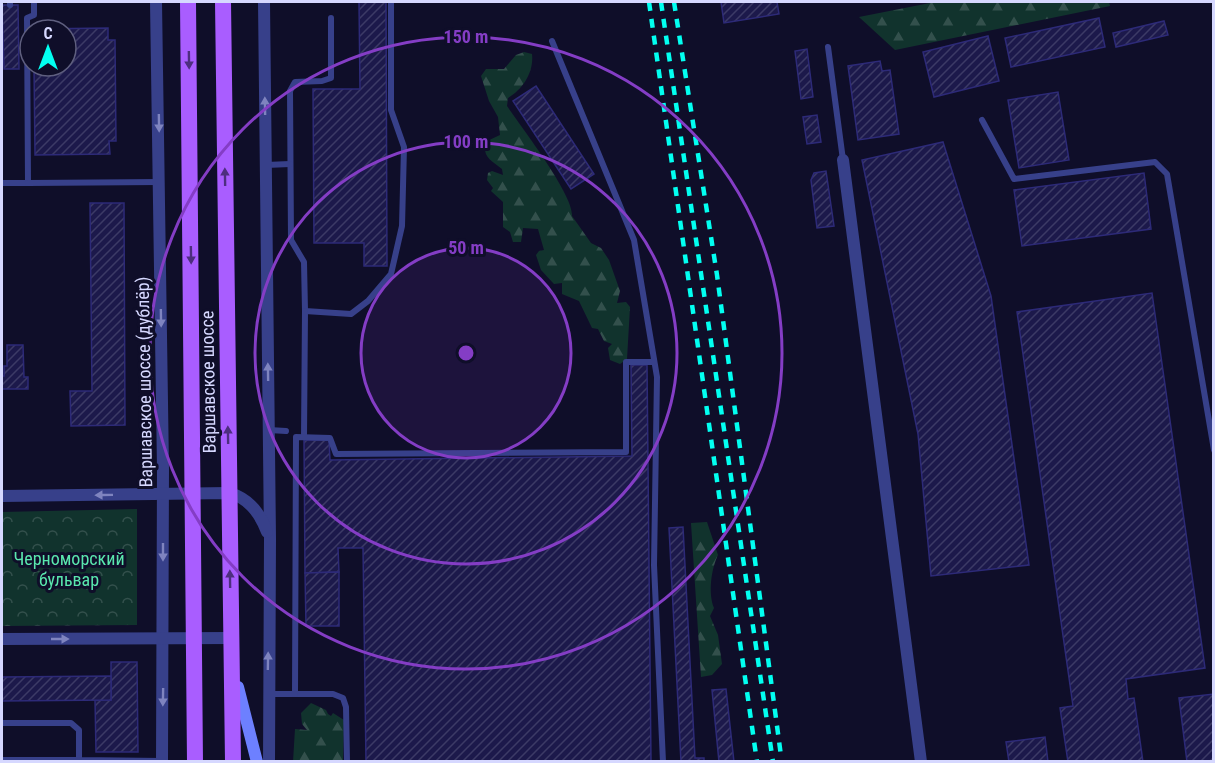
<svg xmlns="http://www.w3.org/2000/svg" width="1215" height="763" font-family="'Roboto Condensed',sans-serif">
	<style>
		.forest { fill: url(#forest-firs) }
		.park { fill: url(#park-crowns) }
		.building { fill: url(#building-hatch); stroke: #2d2a78; stroke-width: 1.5 }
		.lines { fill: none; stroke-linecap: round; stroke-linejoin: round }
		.service { stroke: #37408a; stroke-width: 6 }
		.minor { stroke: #37408a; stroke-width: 12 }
		.tertiary { stroke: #37408a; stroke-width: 12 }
		.secondary { stroke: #6d80ff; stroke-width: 12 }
		.primary { stroke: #a95dff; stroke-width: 16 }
		.rail { stroke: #02fff1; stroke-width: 4.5; stroke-dasharray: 9 8; stroke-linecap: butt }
		.oneway { fill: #4d2e7f }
		.oneway2 { fill: #7f84bf }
		.ring { fill: none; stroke: #843dc5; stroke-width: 3 }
		.labels { text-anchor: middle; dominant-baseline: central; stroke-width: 6; stroke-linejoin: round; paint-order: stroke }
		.street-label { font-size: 18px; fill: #d6d8ff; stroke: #0f0e29 }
		.park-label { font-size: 18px; fill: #5ae7ae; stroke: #0f0e29 }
		.centre { fill: #843dc5; stroke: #0f0e29; stroke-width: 3 }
		.ring-label { font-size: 18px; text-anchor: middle; font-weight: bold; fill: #843dc5; stroke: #0f0e29; stroke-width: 6; stroke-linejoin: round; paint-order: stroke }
	</style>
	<defs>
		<pattern id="forest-firs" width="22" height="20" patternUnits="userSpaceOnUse" patternTransform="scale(1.5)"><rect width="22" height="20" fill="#11332d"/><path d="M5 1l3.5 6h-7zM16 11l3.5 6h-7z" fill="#33504c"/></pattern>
		<pattern id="park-crowns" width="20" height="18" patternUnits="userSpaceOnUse" patternTransform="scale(1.5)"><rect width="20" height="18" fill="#11332d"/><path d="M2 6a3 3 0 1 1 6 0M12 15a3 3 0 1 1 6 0" fill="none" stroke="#33504c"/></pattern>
		<pattern id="building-hatch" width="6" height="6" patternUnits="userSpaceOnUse" patternTransform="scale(1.5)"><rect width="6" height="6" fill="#1c194b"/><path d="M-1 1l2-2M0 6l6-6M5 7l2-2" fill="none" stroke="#3c3a66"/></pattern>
	</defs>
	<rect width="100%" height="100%" fill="#0f0e29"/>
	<g class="forest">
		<path d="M935,2H1109L1110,6L895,50L859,17Z"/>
		<path d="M524,52L532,54C534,72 523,89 508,98L507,106C521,127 574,195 572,216L591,243L601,248L609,260L620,291L617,303L626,302L630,307L627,359L620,364L610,360L608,348L612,344L604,341L598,329L592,328L579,301L562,294V283L554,284L541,270L536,255L539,251L544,250L538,229L523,228L521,242H513L510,232L503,227V202L491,191L493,188L487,180L488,173L492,171L503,175L502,169C491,160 483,158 485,142L500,135L498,117L489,101L481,76L486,69H504L516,55Z"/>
		<path d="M707,522L718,555C711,569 708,594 714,608L710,616L718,635L722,664L712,675L701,677L691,523Z"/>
		<path d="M311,703L326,710L328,714L331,716L333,713L344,720L343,761L293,762L295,729L307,730L302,724L301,713Z"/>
	</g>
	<path class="park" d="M137,509V625L2,626V512Z"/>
	<g class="building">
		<path d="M359,2H386L387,266H364V243H314L313,89H360Z"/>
		<path d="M721,2H777L779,14L724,23Z"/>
		<path d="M2,5H18L19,69H4Z"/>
		<path d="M1099,18L1105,47L1011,67L1005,38Z"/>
		<path d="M1164,21L1168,35L1116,47L1113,33Z"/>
		<path d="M108,28V40H115L116,141H109L110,154L35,155L34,66H66V30L34,29Z"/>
		<path d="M988,36L999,81L934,97L923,52Z"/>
		<path d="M807,49L813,97L801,99L795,51Z"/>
		<path d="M880,61L882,71L890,70L899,134L858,140L848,66Z"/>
		<path d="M536,86L594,174L571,189L513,101Z"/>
		<path d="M1058,92L1069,160L1019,168L1008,100Z"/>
		<path d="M817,115L821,142L807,144L803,117Z"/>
		<path d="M943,142L991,296L1029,565L931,576L918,434L862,160Z"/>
		<path d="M826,171L834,226L817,228L811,180L814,173Z"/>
		<path d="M1144,173L1151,229L1022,246L1014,190Z"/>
		<path d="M90,203H124L125,425L71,426L70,391H92Z"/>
		<path d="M1152,293L1205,668L1126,679L1128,699L1134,698L1143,762H1068L1060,708L1073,706L1017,312Z"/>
		<path d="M7,345H23L24,377H28V389H2V376H4V366H7Z"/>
		<path d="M631,365H647L651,762H366L363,548H338L339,572L305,573L304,440H329L330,460L632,456Z"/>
		<path d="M683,527L695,758H704V762H681L669,528Z"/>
		<path d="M339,572V626H306L305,573Z"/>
		<path d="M111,662H137L138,752H96L95,700H111Z"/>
		<path d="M111,676V700L2,701V677Z"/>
		<path d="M726,689L734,762H719L712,690Z"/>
		<path d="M1214,694V762H1187L1179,698Z"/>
		<path d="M1045,737L1048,762H1009L1006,742Z"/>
	</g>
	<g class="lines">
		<g class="service">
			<path d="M10,2V5"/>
			<path d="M331,18V78L322,81L295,82L290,91L291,240L304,262L305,311L351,314L368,301L391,274L402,226L404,147L391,110V2"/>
			<path d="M552,41L634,240L657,377L654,565L663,762"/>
			<path d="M828,47L843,160"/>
			<path d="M982,120L1014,179L1155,162L1167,174L1214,450"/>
			<path d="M266,165L290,164"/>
			<path d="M2,183H28L27,18L34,15V2"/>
			<path d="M28,183L159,182"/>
			<path d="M269,430L286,431"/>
			<path d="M304,437L305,311"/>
			<path d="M268,694H333L343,698L346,707L347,762"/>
			<path d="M295,694L296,437L330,438L336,454L626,452V362H654"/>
			<path d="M2,723H71L79,730V760L162,761"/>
			<path d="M2,760H79"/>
		</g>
		<path class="minor" d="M843,160L921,762"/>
		<g class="tertiary">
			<path d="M156,2L163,469L162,762"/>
			<path d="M264,2L270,539L269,762"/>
			<path d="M2,496L229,493C249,498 260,513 267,532"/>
			<path d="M2,639L232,638"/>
		</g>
		<path class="secondary" d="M238,687L257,762"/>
		<g class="primary">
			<path d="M188,2L195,762"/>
			<path d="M223,2L233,762"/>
		</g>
		<g class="rail">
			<path d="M649,2L757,762"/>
			<path d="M661,2L773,762"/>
			<path d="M674,2L717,275L781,756"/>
		</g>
	</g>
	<defs><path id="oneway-solid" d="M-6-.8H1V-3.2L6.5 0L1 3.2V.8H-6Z" transform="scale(1.5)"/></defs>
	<g class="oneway">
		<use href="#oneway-solid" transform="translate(189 60) rotate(89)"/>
		<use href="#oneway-solid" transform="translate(225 177) rotate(-91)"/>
		<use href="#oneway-solid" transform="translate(191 255) rotate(89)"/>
		<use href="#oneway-solid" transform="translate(228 435) rotate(-91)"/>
		<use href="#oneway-solid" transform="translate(230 579) rotate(-91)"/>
	</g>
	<g class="oneway2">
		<use href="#oneway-solid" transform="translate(265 106) rotate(-91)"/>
		<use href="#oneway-solid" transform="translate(159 123) rotate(89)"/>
		<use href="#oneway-solid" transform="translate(161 318) rotate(89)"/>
		<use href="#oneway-solid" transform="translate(268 372) rotate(-91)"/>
		<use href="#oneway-solid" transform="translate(104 495) rotate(179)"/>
		<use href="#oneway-solid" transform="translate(163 552) rotate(90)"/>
		<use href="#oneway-solid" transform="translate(60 639)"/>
		<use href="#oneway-solid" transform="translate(268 661) rotate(-89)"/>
		<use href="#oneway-solid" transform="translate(163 697) rotate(91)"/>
	</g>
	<circle cx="466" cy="353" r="105" fill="#843dc5" fill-opacity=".12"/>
	<g class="ring">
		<circle cx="466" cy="353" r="105"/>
		<circle cx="466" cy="353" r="211"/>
		<circle cx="466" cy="353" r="316"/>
	</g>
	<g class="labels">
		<g class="street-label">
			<text transform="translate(144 382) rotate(-91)">Варшавское шоссе (дублёр)</text>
			<text transform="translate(208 382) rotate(-91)">Варшавское шоссе</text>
		</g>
		<g class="park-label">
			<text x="69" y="558">Черноморский<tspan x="69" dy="21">бульвар</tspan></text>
		</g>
	</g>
	<circle cx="466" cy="353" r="9" class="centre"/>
	<g class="ring-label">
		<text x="466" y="43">150 m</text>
		<text x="466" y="148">100 m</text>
		<text x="466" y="254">50 m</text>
	</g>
	<rect width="1215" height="763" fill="none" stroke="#d6d8ff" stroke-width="6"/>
	<g transform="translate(48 48)"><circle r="28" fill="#0f0e29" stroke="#5f5f7f" stroke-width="1.5"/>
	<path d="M0-4.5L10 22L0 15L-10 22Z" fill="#02fff1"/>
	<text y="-9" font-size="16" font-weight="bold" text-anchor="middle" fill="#d6d8ff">С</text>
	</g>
</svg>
